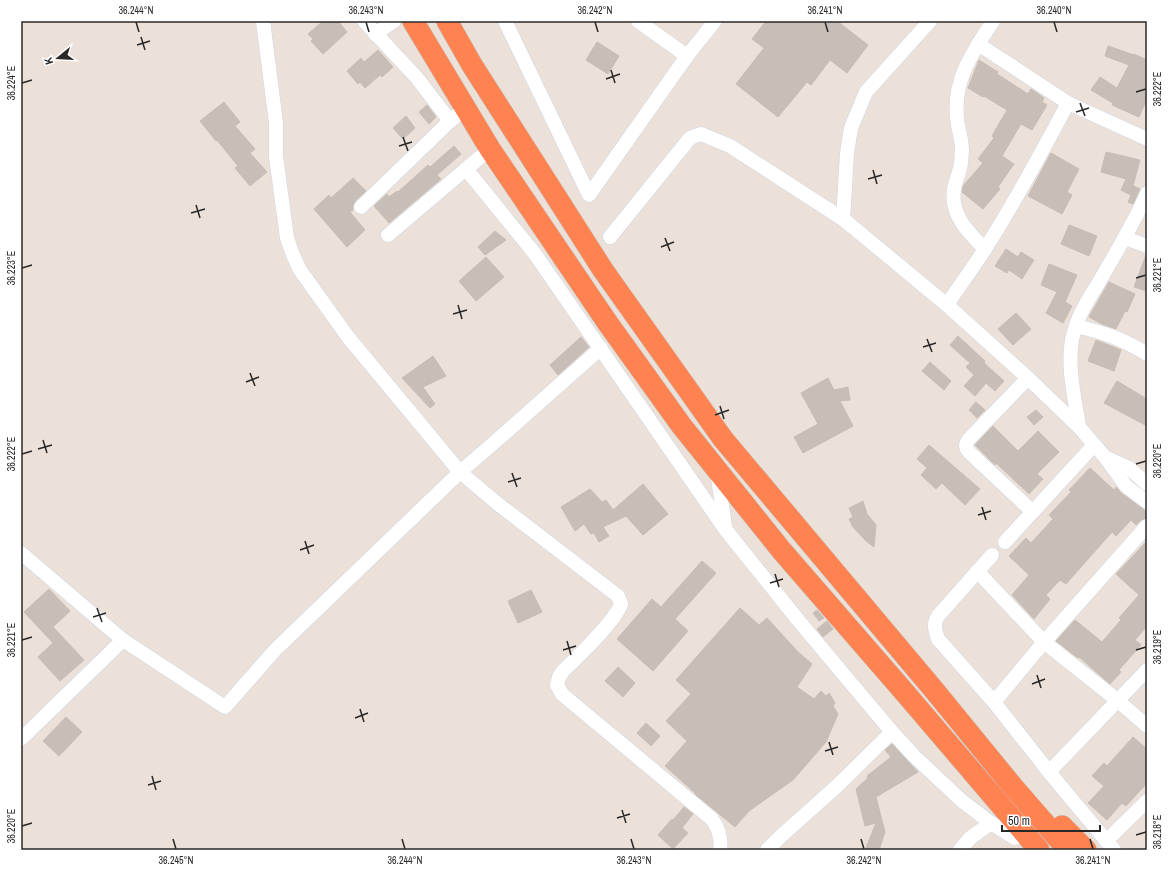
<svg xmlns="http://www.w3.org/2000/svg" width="1168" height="871" font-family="'Archivo Narrow',sans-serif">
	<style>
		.building { fill: #c7beb8; stroke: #c7bdb2 }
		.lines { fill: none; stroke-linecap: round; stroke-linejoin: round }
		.minor-casing { stroke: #ced5e3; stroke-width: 15 }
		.highway-casing { stroke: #c3c3c3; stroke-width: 22 }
		.minor { stroke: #fff; stroke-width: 14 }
		.highway { stroke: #ff8251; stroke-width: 21 }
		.ticks { fill: none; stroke: #282828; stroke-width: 1.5 }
		.neatline { fill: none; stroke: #282828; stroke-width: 1.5 }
		.ticks-label { font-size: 10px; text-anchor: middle; fill: #282828 }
	</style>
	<rect width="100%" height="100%" fill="#ece1d8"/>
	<g class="building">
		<path d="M323,21H338L347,32L323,54L311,41L313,39L308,34Z"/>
		<path d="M766,21H837L868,45L847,73L830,60L811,85L807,82L778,117L736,84L764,48L752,39Z"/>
		<path d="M597,42L619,56L608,74L586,60Z"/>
		<path d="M1108,46L1134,55V54L1147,60V99L1139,117L1112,105L1113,103L1091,90L1100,77L1117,88L1129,65L1105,56Z"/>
		<path d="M378,50L393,67L382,77L380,75L365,88L360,82L358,84L347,71L361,58L364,62Z"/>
		<path d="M979,60L998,72L997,74L1028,94L1031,89L1044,98L1042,102L1047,105L1032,130L1021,124L1002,156L1014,164L998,187L1000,189L983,209L962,192L963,188V186L983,163L978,159L994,138L992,136L1007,110L984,96L983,97L968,88Z"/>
		<path d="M224,102L240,122L235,126L255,149L250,153L267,172L250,186L235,168L238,166L217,140L216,141L200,121Z"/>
		<path d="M427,105L436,117L429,124L419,112Z"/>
		<path d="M406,116L415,128L403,139L393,128Z"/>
		<path d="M454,146L461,154L437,175L441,179L389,223L374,206L387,194L389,197L397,191L398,192L428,165L430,167Z"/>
		<path d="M1106,152L1140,160L1131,193L1134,186L1140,189L1133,204L1128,202L1131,195L1121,190L1126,179L1101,172Z"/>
		<path d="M1051,153L1079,169L1067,192L1072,195L1062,214L1028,196Z"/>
		<path d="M353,178L366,191L355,201L353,205V210L350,212L365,230L347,247L314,209L329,195L331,198Z"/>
		<path d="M1069,225L1097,236L1089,256L1061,244Z"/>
		<path d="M495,231L506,240L485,255L478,247Z"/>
		<path d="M1006,249L1018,257L1021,252L1034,260L1022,279L1009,270L1007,273L995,266Z"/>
		<path d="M1146,255H1147V291L1134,287Z"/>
		<path d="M486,257L504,277L476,301L459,281Z"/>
		<path d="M1049,264L1077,275L1065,302L1072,306L1063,323L1046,313L1057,292L1041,285Z"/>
		<path d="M1109,282L1135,294L1127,312L1125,311L1116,329L1102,324L1089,317Z"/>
		<path d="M1016,313L1031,329L1013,345L998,329Z"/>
		<path d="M958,336L985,361L984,363L1004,381L995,391L986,383L975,396L964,386L974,375L966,367L970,363L950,345Z"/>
		<path d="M581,337L589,347L558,375L550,365Z"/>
		<path d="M1096,340L1121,350L1114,371L1088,361Z"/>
		<path d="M433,356L446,376L423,387L435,404L430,408L402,378Z"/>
		<path d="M930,362L951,381L944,390L922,371Z"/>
		<path d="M828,378L834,390L848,387L850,400L840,401L853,426L803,453L794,437L818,424L801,393Z"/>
		<path d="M1117,381L1147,399V426L1104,403Z"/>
		<path d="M976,402L985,410L977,418L969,410Z"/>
		<path d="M1036,410L1043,417L1034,425L1027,417Z"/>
		<path d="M993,426L1018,451L1038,431L1059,452L1037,474L1043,479L1029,494L996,463L995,465L975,445Z"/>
		<path d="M929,445L980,489L965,505L942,483L936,489L921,475L927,468L917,459Z"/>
		<path d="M1090,468L1114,490L1116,487L1121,493L1143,509L1147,513V518L1141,520L1136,525L1131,520L1116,536L1112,532L1066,584L1060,580L1046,595L1050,599L1034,619L1012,595L1029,575L1009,556L1026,538L1031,543L1053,519L1049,515L1071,492L1069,490Z"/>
		<path d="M643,484L668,514L643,535L626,516L603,527L609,536L599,542L594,533L591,534L584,524L575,531L561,507L590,489L602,502L606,500L613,510Z"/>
		<path d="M863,501L867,514L876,525L874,547L866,541L853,527L849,519L853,517L849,508Z"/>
		<path d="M1147,541V626L1135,640L1141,645L1119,670L1121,672L1110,684L1079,657L1078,658L1056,641L1075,620L1102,642L1121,620L1119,618L1139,595L1116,574Z"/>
		<path d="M702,561L716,573L675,619L688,631L653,671L617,639L652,599L661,607Z"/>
		<path d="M49,589L70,611L53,627L84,660L60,681L38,657L53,643L24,612Z"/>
		<path d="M531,590L542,612L518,623L508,601Z"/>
		<path d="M740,608L759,625L767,618L798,652L812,664L797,687L814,699L821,691L826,696L829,693L835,703L833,706L838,714L826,742L793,780L749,811L735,827L695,794V793L665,766L687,741L666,721L691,694L676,680Z"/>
		<path d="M817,610L824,618L819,621L813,613Z"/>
		<path d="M827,621L833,629L823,637L817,629Z"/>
		<path d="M618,667L635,683L623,697L605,681Z"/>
		<path d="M66,717L82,732L59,756L43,741Z"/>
		<path d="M646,723L660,736L651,746L637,733Z"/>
		<path d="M1133,737L1147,749V783L1126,806L1122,803L1107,820L1088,803L1104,786L1092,776L1104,763L1107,766Z"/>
		<path d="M892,744L918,772L876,797L885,832L879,850H865L876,823L865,826L856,789L868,778L867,776L891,757L885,750Z"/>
		<path d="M684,807L693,814L682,828L688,833L673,849L658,835L672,819L673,820Z"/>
	</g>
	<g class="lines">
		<defs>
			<g id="minor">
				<path d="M263,21L276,123V156L287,238L293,255L300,270L348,337L460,472L498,504L618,596L621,604C615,622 577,657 563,671L559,677L557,685L562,694L569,700L712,819C719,829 722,838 720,850"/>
				<path d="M364,21L417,78L450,121L465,109"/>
				<path d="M505,21L589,195L687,56L715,21"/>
				<path d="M638,21L687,56"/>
				<path d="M375,34L394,21"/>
				<path d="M978,44L1068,103L1147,139"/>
				<path d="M490,149L466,169L535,254L725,529L798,620L892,732L915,757L962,801L991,823L1015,838"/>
				<path d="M361,207L450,121"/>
				<path d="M843,219L847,153L851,128L866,92L930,21"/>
				<path d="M388,235L466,169"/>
				<path d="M610,237L690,138L701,134L730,146L843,219L947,305L1028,378L1079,427L1105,457L1126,486L1147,502"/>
				<path d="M1125,238L1147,246"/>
				<path d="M985,249C969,233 950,215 954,190C955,181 960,172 961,163C962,159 961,155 962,151C962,138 958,130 957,118C953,79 973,52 993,21"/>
				<path d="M947,305C959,286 973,268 985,249C1015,202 1042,152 1068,103"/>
				<path d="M1076,326C1105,333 1121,338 1147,354"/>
				<path d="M1028,378L969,439C965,444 965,448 970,453L1033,512"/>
				<path d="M1079,427C1075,399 1067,368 1072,340C1076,318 1088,300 1099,282C1116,252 1134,224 1147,193"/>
				<path d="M1107,458L1129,468L1147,484"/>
				<path d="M717,471L725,526"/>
				<path d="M1005,542L1094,445"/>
				<path d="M21,553L123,640L225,707L275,650L460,472L496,441L601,348"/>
				<path d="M992,555L938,616C933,624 935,630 938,639L994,702L1049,772L1114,850"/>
				<path d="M977,571L1044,642L1117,700L1147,726"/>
				<path d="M994,702L1044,642L1147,526"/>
				<path d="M21,739L123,640"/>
				<path d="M1049,772L1147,670"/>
				<path d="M1106,841L1147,801"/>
				<path d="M767,850L781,836L837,786L892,732"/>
				<path d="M960,850L970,838L991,823"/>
			</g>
			<g id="highway">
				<path d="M413,21L490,149L607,322L681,425L782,551L906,694L1039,850"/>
				<path d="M447,21L472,65L603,270L723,439L934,690L1014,788L1068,850"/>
				<path d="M1062,826L1086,850"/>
			</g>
		</defs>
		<use href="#minor" class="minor-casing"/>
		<use href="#highway" class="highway-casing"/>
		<use href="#minor" class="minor"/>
		<use href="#highway" class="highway"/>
	</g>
	<path class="ticks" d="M136,22L139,32M366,22L369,32M595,22L598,32M825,22L828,32M1054,22L1057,32M141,37L145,50M137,45L150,41M611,70L615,83M606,79L620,74M22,83L32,80M1136,92L1146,89M1080,103L1085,116M1076,112L1089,108M403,137L408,151M399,146L412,142M873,170L877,184M868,179L882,175M196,205L200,218M191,213L205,209M665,238L670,251M661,247L674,242M22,268L32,265M1136,278L1146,275M458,305L462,319M453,314L467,310M927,339L932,352M923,347L936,343M250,373L255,386M246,382L259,377M720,406L724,419M715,415L729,410M43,440L47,453M38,449L52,445M22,454L32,451M1136,464L1146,461M512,473L517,487M508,482L521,478M982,507L986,520M978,515L991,511M305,541L309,554M300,550L314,545M775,574L779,587M770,583L783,579M97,608L102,622M93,617L106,613M22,640L32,637M567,641L571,655M563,650L576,646M1136,650L1146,647M1037,675L1041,688M1032,684L1045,679M360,709L364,722M355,718L368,713M829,742L833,755M825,751L838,747M152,776L156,790M148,785L161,781M622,810L626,823M617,818L630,814M22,826L32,823M1136,835L1146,832M173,839L176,849M402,839L405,849M631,839L634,849M861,839L864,849M1090,839L1093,849"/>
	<rect width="1168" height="871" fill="none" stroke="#ffffff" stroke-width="44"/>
	<g transform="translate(58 58) rotate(252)" stroke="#ffffff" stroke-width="3" paint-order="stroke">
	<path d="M0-3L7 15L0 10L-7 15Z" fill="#282828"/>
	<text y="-6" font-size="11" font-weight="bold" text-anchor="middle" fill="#282828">K</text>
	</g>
	<path d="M1002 825v6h98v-6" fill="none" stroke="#282828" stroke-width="2"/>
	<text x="1008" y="825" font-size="12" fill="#282828" stroke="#ffffff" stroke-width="3" paint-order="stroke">50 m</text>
	<rect x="22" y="22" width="1124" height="827" class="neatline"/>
	<g class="ticks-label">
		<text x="136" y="14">36.244°N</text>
		<text x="366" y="14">36.243°N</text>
		<text x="595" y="14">36.242°N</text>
		<text x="825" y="14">36.241°N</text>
		<text x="1054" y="14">36.240°N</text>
		<text transform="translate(11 83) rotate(-90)" y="4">36.224°E</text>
		<text transform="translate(1157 89) rotate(-90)" y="4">36.222°E</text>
		<text transform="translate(11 268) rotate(-90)" y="4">36.223°E</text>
		<text transform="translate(1157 275) rotate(-90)" y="4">36.221°E</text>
		<text transform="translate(11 454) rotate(-90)" y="4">36.222°E</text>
		<text transform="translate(1157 461) rotate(-90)" y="4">36.220°E</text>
		<text transform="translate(11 640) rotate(-90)" y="4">36.221°E</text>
		<text transform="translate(1157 647) rotate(-90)" y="4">36.219°E</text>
		<text transform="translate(11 826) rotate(-90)" y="4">36.220°E</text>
		<text transform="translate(1157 832) rotate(-90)" y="4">36.218°E</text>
		<text x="176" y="864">36.245°N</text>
		<text x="405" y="864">36.244°N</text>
		<text x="634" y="864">36.243°N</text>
		<text x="864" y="864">36.242°N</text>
		<text x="1093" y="864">36.241°N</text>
	</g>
</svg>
